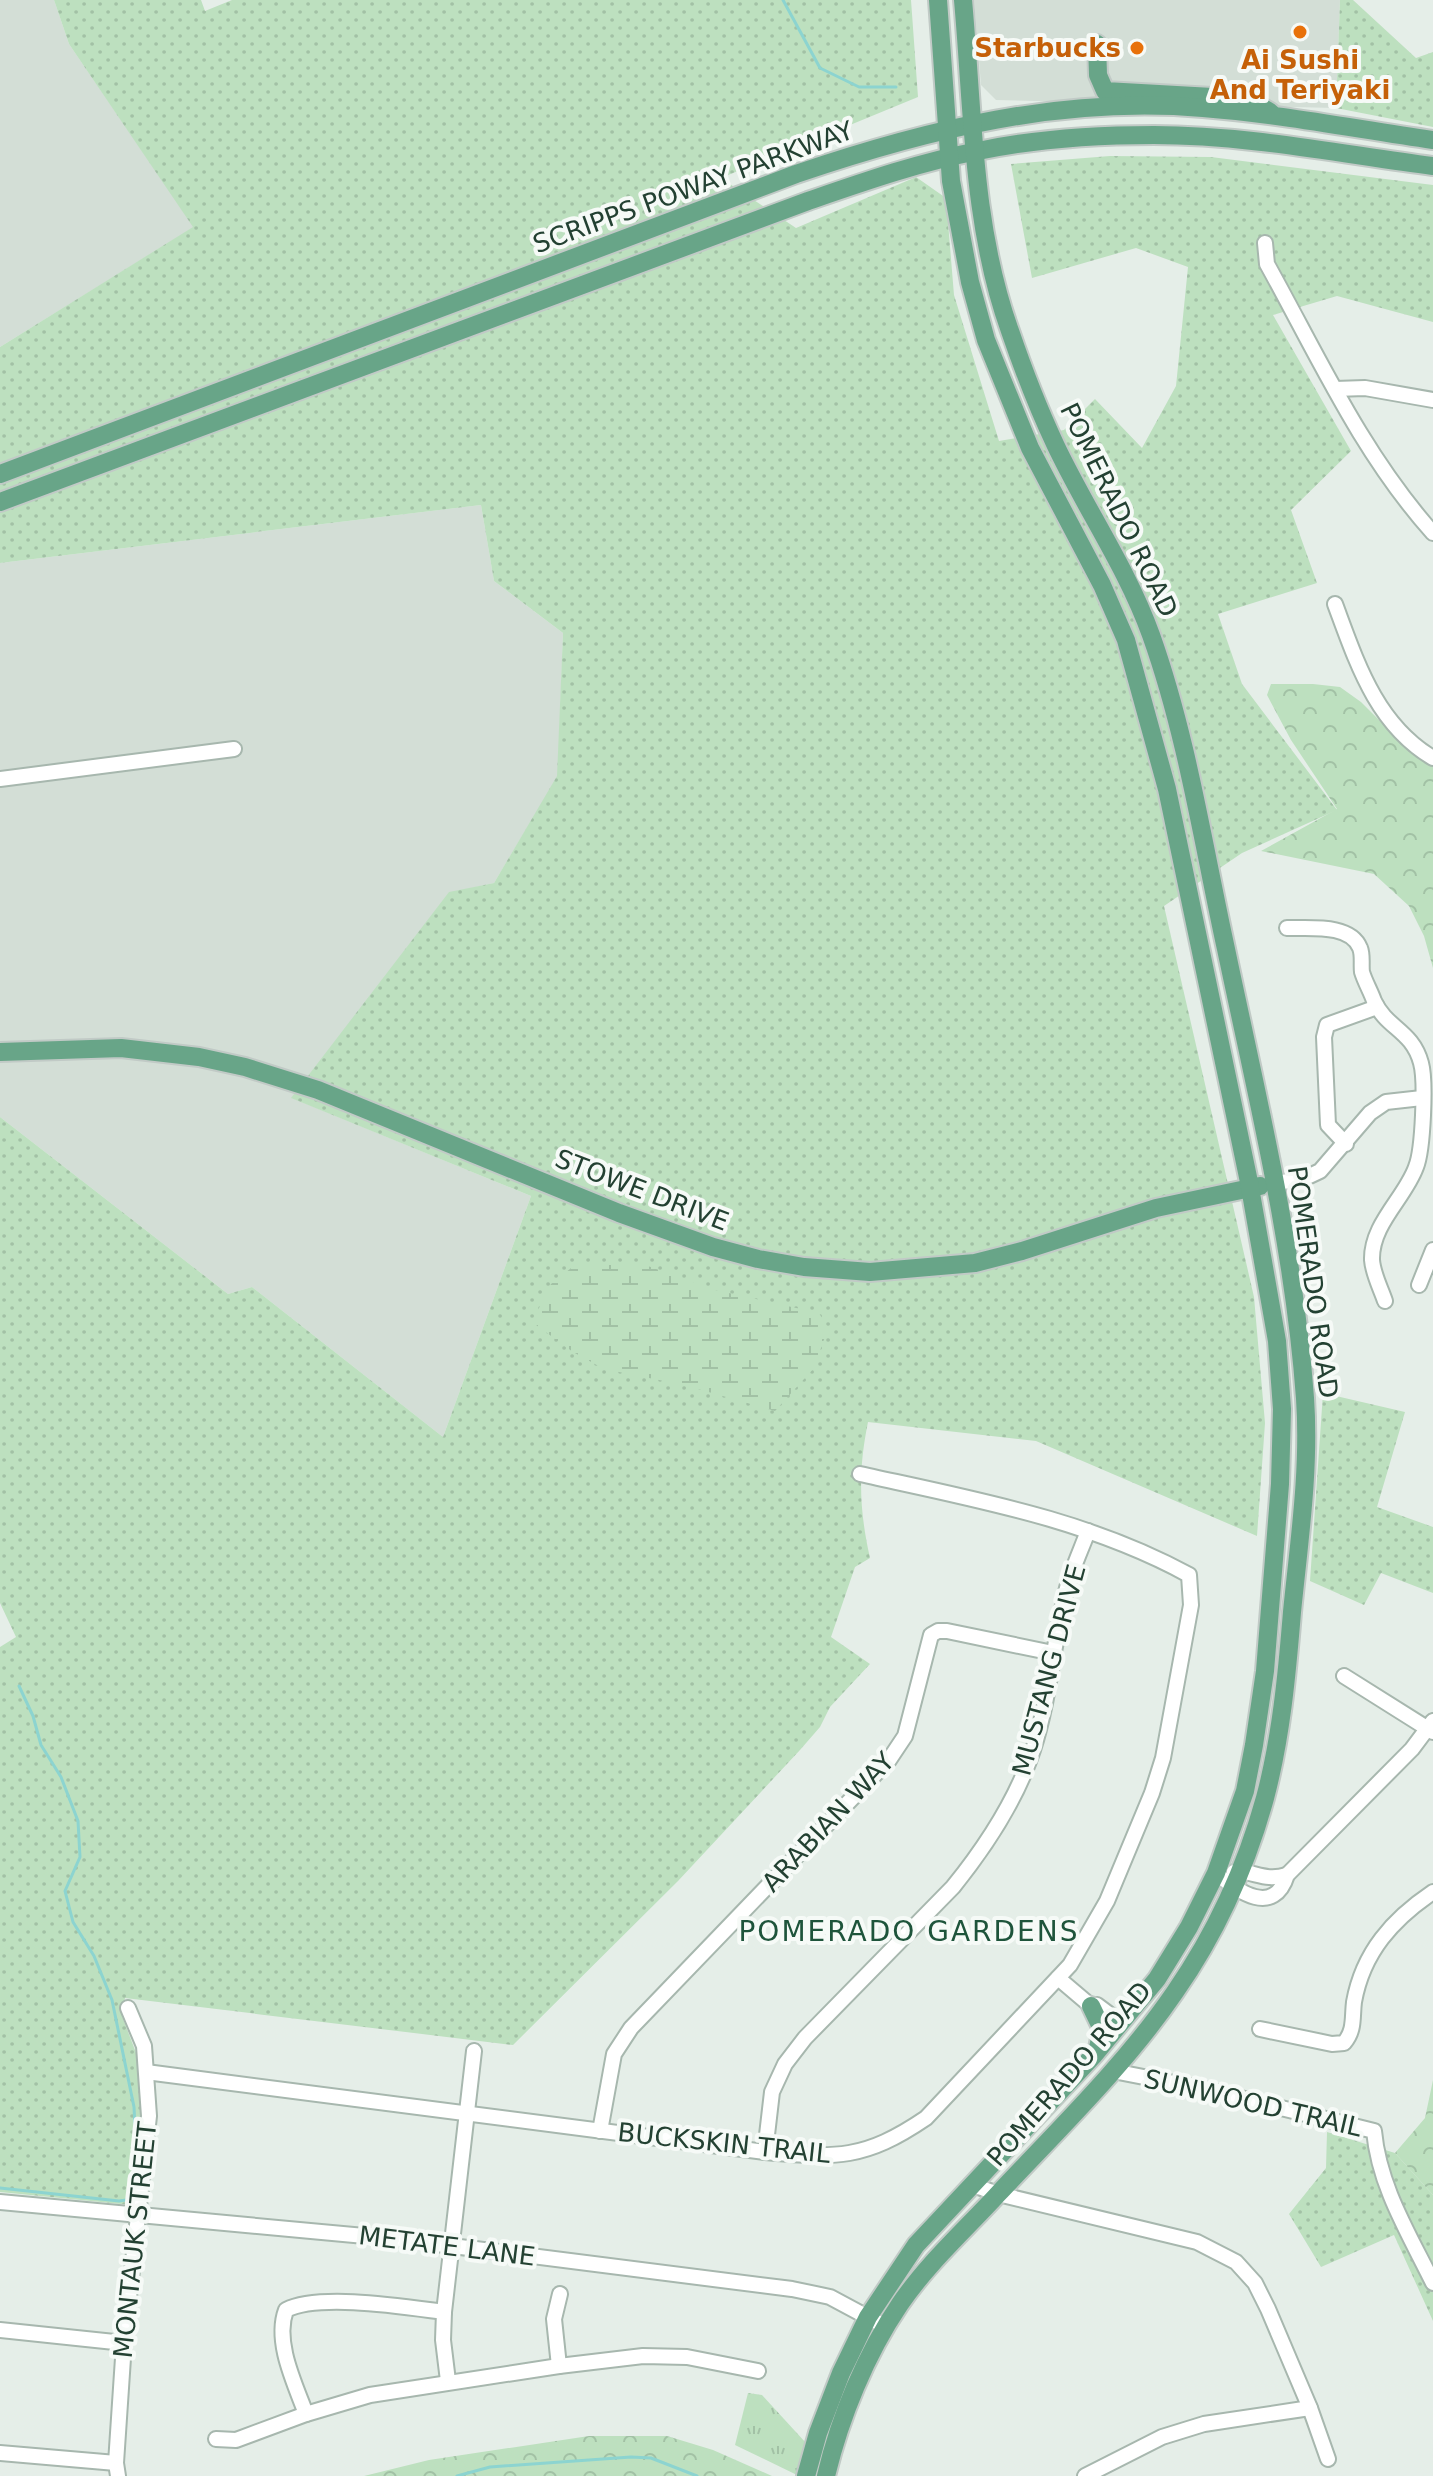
<svg xmlns="http://www.w3.org/2000/svg" width="1433" height="2476" font-family="'DejaVu Sans',sans-serif">
	<style>
		.built { fill: #d3ded6 }
		.grass { fill: url(#grass-dots) }
		.forest { fill: url(#forest-crowns) }
		.wetland { fill: url(#wetland-marsh) }
		.park { fill: url(#park-tufts) }
		.lines { fill: none; stroke-linecap: round; stroke-linejoin: round }
		.stream { stroke: #8cd4d0; stroke-width: 3 }
		.minor-casing { stroke: #a7b7ae; stroke-width: 18 }
		.major-casing { stroke: #c1cac6; stroke-width: 22 }
		.minor { stroke: #fff; stroke-width: 14 }
		.major { stroke: #68a588; stroke-width: 18 }
		.food-dot { fill: #e8710a; stroke: #f6faf7; stroke-width: 3 }
		.labels { text-anchor: middle; dominant-baseline: central; stroke-width: 8; stroke-linejoin: round; paint-order: stroke }
		.food-label { font-size: 26px; font-weight: bold; fill: #c56008; stroke: #f6faf7; text-anchor: end }
		.street-label { font-size: 26px; fill: #234132; stroke: #f6faf7 }
		.neighbourhood-label { font-size: 28px; letter-spacing: 2px; fill: #1e543b; stroke: #f6faf7 }
	</style>
	<defs>
		<pattern id="grass-dots" width="8" height="8" patternUnits="userSpaceOnUse" patternTransform="scale(2)"><rect width="8" height="8" fill="#bde0bf"/><path d="M2 2h.1M6 6h.1" fill="none" stroke="#a2c1a5" stroke-width="1.8" stroke-linecap="round"/></pattern>
		<pattern id="forest-crowns" width="20" height="18" patternUnits="userSpaceOnUse" patternTransform="scale(2)"><rect width="20" height="18" fill="#bde0bf"/><path d="M2 6a3 3 0 1 1 6 0M12 15a3 3 0 1 1 6 0" fill="none" stroke="#a2c1a5"/></pattern>
		<pattern id="wetland-marsh" width="20" height="14" patternUnits="userSpaceOnUse" patternTransform="scale(2)"><rect width="20" height="14" fill="#bde0bf"/><path d="M1 5h8M5 5V1M11 12h8M15 12V8" fill="none" stroke="#a2c1a5"/></pattern>
		<pattern id="park-tufts" width="24" height="20" patternUnits="userSpaceOnUse" patternTransform="scale(2)"><rect width="24" height="20" fill="#bde0bf"/><path d="M3 7l-1-3M5 7V3M7 7l1-3M15 17l-1-3M17 17v-4M19 17l1-3" fill="none" stroke="#a2c1a5"/></pattern>
	</defs>
	<rect width="100%" height="100%" fill="#e5eee8"/>
	<g class="built">
		<path d="M0,0H54L69,44L194,227L0,347Z"/>
		<path d="M974,0H1340L1336,108L996,100L981,85Z"/>
		<path d="M481,505L494,581L563,633L558,776L494,883L449,893L292,1098L531,1196L443,1437L252,1287L228,1294L0,1117V563Z"/>
	</g>
	<g class="grass">
		<path d="M54,0H201L205,11L232,0H911L918,97L721,178L796,228L916,177L946,198L954,295L999,441L1064,430L1095,399L1142,448L1176,386L1188,267L1136,248L1032,278L1011,164L1110,156L1211,157L1433,185V322L1337,296L1273,315L1351,451L1291,510L1317,583L1218,614L1242,684L1337,810L1242,853L1164,906L1254,1297L1265,1423L1257,1536L1036,1441L868,1422C858,1471 859,1509 870,1558L855,1567L831,1637L870,1664L830,1707L820,1727L800,1750L678,1881L513,2045L125,1998L122,2016L138,2058L143,2097L131,2205L0,2192V1647L16,1637L0,1603V1117L228,1294L252,1287L443,1437L531,1196L291,1098L449,892L494,883L557,776L563,633L494,581L481,505L0,563V347L193,227L69,44Z"/>
		<path d="M1340,0H1353L1416,58L1433,52V127L1336,108Z"/>
		<path d="M1323,1393L1405,1412L1377,1507L1433,1527V1593L1381,1573L1364,1605L1310,1581Z"/>
		<path d="M1327,2132L1395,2153L1433,2195V2321L1394,2235L1321,2267L1289,2214L1326,2168Z"/>
	</g>
	<g class="forest">
		<path d="M1271,684H1313L1340,687L1361,702L1410,751L1433,765V968L1424,936L1409,906L1374,874L1261,851L1337,809L1291,740L1267,695Z"/>
		<path d="M1433,2080V2195L1395,2153L1425,2118Z"/>
		<path d="M589,2436H667L713,2450L772,2476H364L429,2460Z"/>
	</g>
	<path class="wetland" d="M575,1265H645L715,1290L819,1313L828,1328L814,1368L775,1411L684,1385L604,1369L573,1352L532,1322L551,1284Z"/>
	<path class="park" d="M748,2393L762,2395L806,2443L797,2475L735,2445Z"/>
	<g class="lines">
		<g class="stream">
			<path d="M783,0L820,68L859,87H896"/>
			<path d="M19,1686L33,1716L41,1745L61,1777L78,1821L80,1857L65,1891L73,1922L94,1956L112,2000L134,2107L136,2149L132,2198"/>
			<path d="M0,2188L119,2201L126,2200"/>
			<path d="M457,2476L490,2467L631,2457L651,2458L697,2476"/>
		</g>
		<defs>
			<g id="minor">
				<path d="M1265,243L1267,264C1318,356 1362,454 1433,533"/>
				<path d="M1335,389L1365,388L1433,400"/>
				<path d="M1335,604C1357,663 1376,724 1433,758"/>
				<path d="M0,779L234,749"/>
				<path d="M1287,928C1308,929 1350,923 1360,948C1363,955 1361,965 1362,972C1365,982 1371,992 1374,1001C1387,1029 1412,1030 1421,1063C1426,1081 1423,1150 1416,1167C1405,1198 1371,1224 1372,1260C1373,1274 1381,1289 1385,1301"/>
				<path d="M1346,1144L1328,1125L1324,1037L1327,1025L1377,1007"/>
				<path d="M1275,1183L1303,1179L1320,1171L1370,1113L1386,1102L1422,1098"/>
				<path d="M1419,1285L1433,1250"/>
				<path d="M1344,1676L1433,1732"/>
				<path d="M1234,1872C1254,1870 1263,1882 1287,1875"/>
				<path d="M1216,1873C1238,1892 1274,1917 1287,1875L1412,1749L1433,1721"/>
				<path d="M1058,1978L1091,2006L1097,2005L1121,2023"/>
				<path d="M1260,2029L1332,2044L1344,2043C1355,2030 1352,2018 1354,2002C1363,1952 1393,1919 1433,1892"/>
				<path d="M1113,2071L1200,2088L1374,2131C1379,2186 1409,2234 1433,2283"/>
				<path d="M146,2072L765,2152C837,2158 864,2160 926,2118L1070,1965L1107,1901L1152,1793L1163,1758L1191,1605L1189,1575C1087,1519 972,1499 860,1474"/>
				<path d="M600,2131L614,2054L631,2028L889,1760L905,1736L931,1635L938,1631H947L1053,1653"/>
				<path d="M765,2152L772,2092L785,2064L805,2038L953,1887C987,1845 1016,1801 1033,1750C1050,1698 1053,1642 1067,1588C1072,1569 1081,1550 1088,1531"/>
				<path d="M973,2185L998,2194L1197,2242L1236,2262L1255,2283L1268,2309L1310,2408L1328,2459"/>
				<path d="M0,2202L397,2239L792,2289L830,2297L886,2327"/>
				<path d="M0,2330L124,2343"/>
				<path d="M559,2366L554,2319L560,2294"/>
				<path d="M448,2381L443,2340L444,2312L474,2051"/>
				<path d="M306,2414C295,2384 274,2342 286,2310C319,2293 405,2307 444,2312"/>
				<path d="M216,2439L236,2440L306,2414L370,2395L559,2366L643,2356L687,2357L758,2371"/>
				<path d="M0,2453L116,2463"/>
				<path d="M118,2476L116,2463L124,2343L149,2116L144,2046L128,2008"/>
				<path d="M1085,2476L1162,2437L1204,2424L1310,2408"/>
			</g>
			<g id="major">
				<path d="M1097,44L1098,75L1105,91L1248,99L1270,112"/>
				<path d="M0,474L796,174C928,129 1063,96 1203,108C1280,114 1356,129 1433,140"/>
				<path d="M0,502L808,201C863,182 920,162 978,151C1035,139 1095,135 1154,135C1247,135 1341,154 1433,166"/>
				<path d="M0,1052L121,1048L199,1057L245,1067L318,1090L619,1213L713,1247L758,1259L804,1267L870,1272L975,1263L1022,1251L1156,1208L1260,1186"/>
				<path d="M1091,2006L1102,2029L1098,2048"/>
				<path d="M806,2476L818,2433L841,2373L868,2317L916,2245L1094,2055L1157,1979L1189,1927L1216,1873L1245,1791L1254,1745L1265,1671L1280,1484L1282,1409L1277,1341L1249,1182L1167,789L1126,640L1102,585L1030,448L986,340L970,282L951,181L938,0"/>
				<path d="M826,2476C840,2417 866,2354 900,2304C928,2263 965,2230 998,2194C1058,2130 1126,2064 1175,1992C1216,1933 1246,1867 1265,1798C1281,1738 1287,1674 1292,1612C1299,1542 1310,1469 1305,1398C1294,1246 1257,1097 1226,949C1203,844 1187,736 1151,635C1127,568 1085,508 1055,444C1038,408 1023,369 1010,331C972,226 973,110 963,0"/>
			</g>
		</defs>
		<use href="#minor" class="minor-casing"/>
		<use href="#major" class="major-casing"/>
		<use href="#minor" class="minor"/>
		<use href="#major" class="major"/>
	</g>
	<g class="food-dot">
		<circle cx="1300" cy="32" r="8"/>
		<circle cx="1137" cy="48" r="8"/>
	</g>
	<g class="labels">
		<g class="food-label">
			<text x="1121" y="48">Starbucks</text>
			<text x="1300" y="60" text-anchor="middle">Ai Sushi<tspan x="1300" dy="30">And Teriyaki</tspan></text>
		</g>
		<g class="street-label">
			<text transform="translate(693 187) rotate(-20)">SCRIPPS POWAY PARKWAY</text>
			<text transform="translate(1119 510) rotate(64)">POMERADO ROAD</text>
			<text transform="translate(642 1190) rotate(21)">STOWE DRIVE</text>
			<text transform="translate(1313 1282) rotate(82)">POMERADO ROAD</text>
			<text transform="translate(1049 1670) rotate(-75)">MUSTANG DRIVE</text>
			<text transform="translate(828 1822) rotate(-47)">ARABIAN WAY</text>
			<text transform="translate(1069 2074) rotate(-49)">POMERADO ROAD</text>
			<text transform="translate(1253 2103) rotate(13)">SUNWOOD TRAIL</text>
			<text transform="translate(724 2143) rotate(6)">BUCKSKIN TRAIL</text>
			<text transform="translate(135 2240) rotate(-84)">MONTAUK STREET</text>
			<text transform="translate(447 2246) rotate(7)">METATE LANE</text>
		</g>
		<g class="neighbourhood-label">
			<text x="909" y="1931">POMERADO GARDENS</text>
		</g>
	</g>
</svg>
